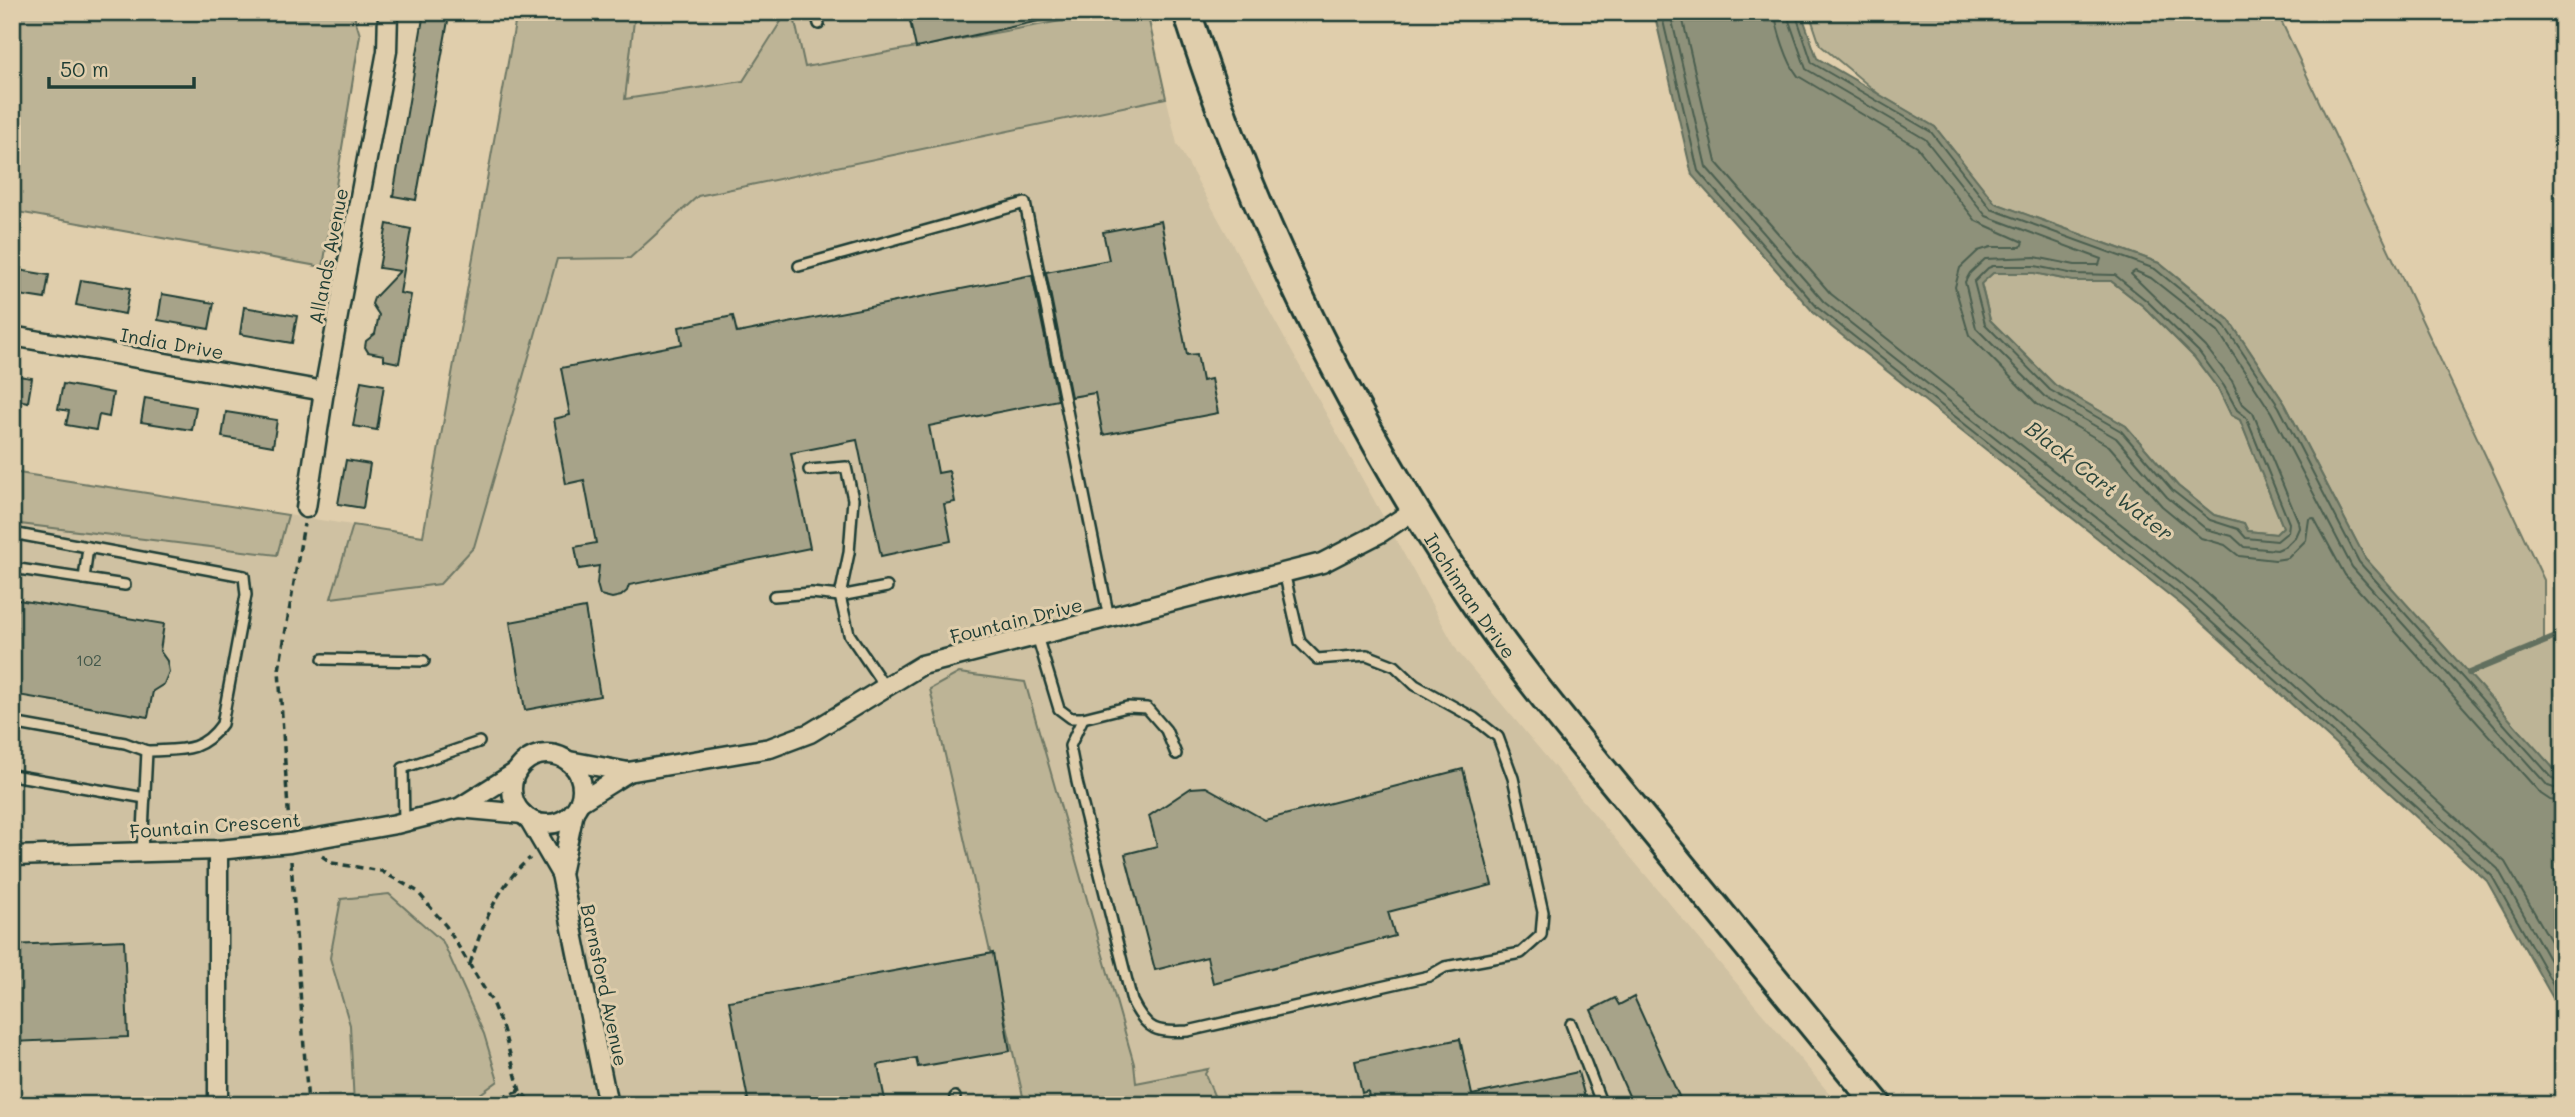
<svg xmlns="http://www.w3.org/2000/svg" width="2575" height="1117" font-family="Mali,sans-serif">
	<style>
		.built { fill: #cfc1a2 }
		.green { fill: #bdb496; stroke: #6e7865; stroke-width: 2 }
		.water { fill: #8e917a; stroke: #626f5e; stroke-width: 2; fill-rule: evenodd }
		.lines { fill: none; stroke-linecap: round; stroke-linejoin: round }
		.shore { stroke: #4b5f50; stroke-width: 2 }
		.stream { stroke: #626f5e; stroke-width: 6 }
		.building { fill: #a7a389; stroke: #1f3d34; stroke-width: 2 }
		.lane-casing { stroke: #1f3d34; stroke-width: 14 }
		.street-casing { stroke: #1f3d34; stroke-width: 23 }
		.secondary-casing { stroke: #1f3d34; stroke-width: 32 }
		.path { stroke: #1f3d34; stroke-width: 3.5; stroke-dasharray: 7 5; stroke-linecap: butt }
		.lane { stroke: #e0ceac; stroke-width: 9 }
		.street { stroke: #e0ceac; stroke-width: 18 }
		.secondary { stroke: #e0ceac; stroke-width: 26 }
		.labels { text-anchor: middle; dominant-baseline: central; stroke-width: 6; stroke-linejoin: round; paint-order: stroke }
		.number-label { font-size: 16px; fill: #415649 }
		.street-label { font-size: 19px; fill: #1f3d34; stroke: #e0ceac }
		.water-label { font-size: 21px; font-style: italic; fill: #2a453b; stroke: #e0ceac }
	</style>
	<rect width="100%" height="100%" fill="#e0ceac"/>
	<filter id="ink" filterUnits="userSpaceOnUse"><feTurbulence type="fractalNoise" baseFrequency=".0143" numOctaves="2"/><feDisplacementMap in="SourceGraphic" scale="14" xChannelSelector="R" yChannelSelector="G"/><feConvolveMatrix kernelMatrix="1 2 1 2 8 2 1 2 1" color-interpolation-filters="sRGB"/></filter>
	<g filter="url(#ink)">
		<path class="built" d="M517,12H1147L1177,144L1458,652L1839,1105H12V472L423,536Z"/>
		<g class="green">
			<path d="M12,12H353L360,35L323,267L12,211Z"/>
			<path d="M517,12H635L625,99L743,81L787,12H793L805,67L1111,12H1147L1166,98L698,196L630,258L557,259L474,547L440,584L331,598L353,525L423,536Z"/>
			<path d="M1809,12H2277L2544,580V641L2563,634V779L2365,558L2285,404L2229,320L2159,263L1995,203L1935,127L1881,96L1820,45Z"/>
			<path d="M1993,273H2034L2073,281H2111L2143,306L2194,357L2219,390L2231,415L2240,420L2283,527L2276,534L2247,531L2244,523L2214,515L2178,486L2126,426L2055,385L1990,320L1981,283Z"/>
			<path d="M12,472L288,515L277,555L12,523Z"/>
			<path d="M959,673L1025,682L1134,1064L1136,1083L1208,1069L1205,1074L1218,1105H1025L930,689Z"/>
			<path d="M389,894L443,942L484,1034L498,1081L465,1105H354L350,1025L330,958L341,899Z"/>
		</g>
		<path class="water" d="M1654,12H1801L1817,58L1935,127L1995,203L2159,263L2229,320L2285,404L2365,558L2563,779V1016L2487,881L2183,606L1814,313L1692,175ZM1993,273H2034L2073,281H2111L2143,306L2194,357L2219,390L2231,415L2240,420L2283,527L2276,534L2248,531L2244,523L2214,515L2178,486L2126,426L2055,385L1990,320L1981,284Z"/>
		<g class="lines">
			<g class="shore">
				<path d="M1661,12L1698,171L1818,308L2187,600L2492,876L2563,1002"/>
				<path d="M1670,12L1706,167L1824,302L2193,594L2498,869L2563,984"/>
				<path d="M1681,12L1716,162L1831,294L2199,586L2505,862L2563,962"/>
				<path d="M1775,12C1776,28 1788,64 1798,76L1917,147L1976,221L2023,242L2021,247H1991L1978,251L1960,268L1955,287L1969,335L2037,404L2109,446L2162,506L2201,538L2225,545L2239,556L2275,560L2288,558L2306,540L2309,519L2314,518L2345,575L2541,794L2550,800L2563,802"/>
				<path d="M1786,12L1806,69L1925,139L1986,216L2101,259L2099,265H2075L2035,257L1985,259L1970,273L1965,282L1976,328L2045,397L2116,438L2167,497L2206,529L2232,536L2244,547L2277,550L2286,546L2295,537L2299,528L2298,521L2253,413L2243,404L2232,381L2206,347L2131,274L2135,271L2151,278L2218,331L2271,412L2352,567L2548,786L2563,791"/>
				<path d="M1795,12L1812,63L1931,132L1991,209L2155,269L2224,325L2279,407L2359,562L2554,780L2563,783"/>
				<path d="M1993,266H2035L2074,274L2115,275L2147,301L2199,352L2224,386L2237,410L2246,417L2289,523L2288,532L2277,541L2246,538L2238,529L2210,520L2173,491L2121,431L2050,390L1985,324L1974,282L1988,268Z"/>
			</g>
			<path class="stream" d="M2469,673L2563,634"/>
		</g>
		<g class="building">
			<path d="M424,12L449,15L416,200L393,196Z"/>
			<path d="M908,12H1048V19L916,48Z"/>
			<path d="M1161,221L1187,355L1197,354L1202,381L1211,379L1218,413L1103,435L1095,393L1071,397L1046,272L1109,260L1103,232Z"/>
			<path d="M387,224L411,229L400,293L411,295L399,363L384,360V355L368,352L365,347L366,341L375,334L379,315L372,304L374,298L400,271L379,268Z"/>
			<path d="M12,269L49,275L45,299L12,294Z"/>
			<path d="M1032,275L1058,400L929,426L938,473L949,471L955,502L944,504L951,541L881,556L857,440L791,453L810,548L629,585L627,591L621,596L612,598L600,595L597,584L599,566L579,569L575,547L596,543L584,480L566,484L554,419L570,415L561,368L682,344L679,327L733,316L737,333Z"/>
			<path d="M81,280L130,288L125,314L76,305Z"/>
			<path d="M162,294L214,303L209,329L158,320Z"/>
			<path d="M244,307L297,316L292,343L240,334Z"/>
			<path d="M12,375L32,378L28,402L12,399Z"/>
			<path d="M361,381L384,385L377,430L353,426Z"/>
			<path d="M63,384L113,393L109,417L99,415L96,430L66,425L69,411L58,409Z"/>
			<path d="M145,398L196,407L192,430L141,422Z"/>
			<path d="M226,412L277,420L273,446L222,437Z"/>
			<path d="M346,460L370,464L363,508L338,504Z"/>
			<path d="M12,599L164,624L160,651L167,661L169,672L164,684L153,691L148,717L12,694Z"/>
			<path d="M585,608L600,696L525,710L510,622Z"/>
			<path d="M1463,769L1492,885L1388,912L1395,936L1213,983L1207,957L1155,970L1125,854L1157,846L1149,816L1191,788L1206,787L1265,820Z"/>
			<path d="M124,940L128,1037L12,1042V945Z"/>
			<path d="M993,953L1010,1051L918,1067L916,1058L878,1065L886,1105H749L729,1001Z"/>
			<path d="M1634,997L1683,1105H1633L1591,1010L1615,998L1619,1005Z"/>
			<path d="M1460,1039L1472,1095L1578,1072L1587,1105H1370L1368,1091L1362,1093L1355,1061Z"/>
		</g>
		<g class="lines">
			<defs>
				<g id="lane">
					<path d="M816,12L819,24"/>
					<path d="M799,266L1025,203L1109,618"/>
					<path d="M12,533L244,576L246,595L222,724C201,754 180,749 147,751L142,852"/>
					<path d="M12,568L125,585"/>
					<path d="M84,579L88,547"/>
					<path d="M774,596L811,593L840,596L849,553L853,499L846,467L809,470"/>
					<path d="M1037,636L1059,709L1071,718H1083L1127,707L1147,708L1166,730L1176,754"/>
					<path d="M323,659L424,661"/>
					<path d="M885,687L849,634L840,596L887,587"/>
					<path d="M1083,718L1070,746L1077,782L1132,1001C1147,1031 1157,1033 1188,1031L1429,976L1445,967L1521,953L1541,935L1543,912L1513,778L1498,737L1474,718L1415,685L1395,666L1367,655L1317,659L1300,642L1284,572"/>
					<path d="M12,723L125,743L147,751"/>
					<path d="M12,775L145,798"/>
					<path d="M404,822L403,768L479,742"/>
					<path d="M1571,1024L1602,1105"/>
					<path d="M954,1105L955,1097"/>
				</g>
				<g id="street">
					<path d="M12,336L324,391"/>
					<path d="M306,508L324,391L387,51L388,12"/>
					<circle cx="547" cy="789" r="35"/>
					<path d="M569,761L628,772L770,748L810,733L922,665L1322,563L1380,533L1416,509"/>
					<path d="M580,802L628,772"/>
					<path d="M459,808L523,814"/>
					<path d="M529,819L561,874L608,1105"/>
					<path d="M218,850V1105"/>
					<path d="M12,856L218,850L290,843L396,824L459,808L516,772"/>
					<path d="M561,874L574,812"/>
				</g>
				<g id="secondary">
					<path id="s1" d="M1187,12C1250,209 1339,393 1450,566C1505,653 1572,732 1637,811C1717,909 1797,1007 1878,1105"/>
				</g>
			</defs>
			<use href="#lane" class="lane-casing"/>
			<use href="#street" class="street-casing"/>
			<use href="#secondary" class="secondary-casing"/>
			<g class="path">
				<path d="M289,825L279,670L304,524"/>
				<path d="M322,856L332,863L381,871L417,891L446,926L491,1000L503,1029L520,1091L534,1105"/>
				<path d="M291,861L308,1105"/>
				<path d="M470,964C483,924 497,886 530,858"/>
				<path d="M478,1105L520,1091L521,1105"/>
			</g>
			<use href="#lane" class="lane"/>
			<use href="#street" class="street"/>
			<use href="#secondary" class="secondary"/>
		</g>
	</g>
	<g class="labels">
		<g class="number-label">
			<text x="89" y="659">102</text>
		</g>
		<g class="street-label">
			<text transform="translate(328 256) rotate(-79)">Allands Avenue</text>
			<text transform="translate(172 343) rotate(10)">India Drive</text>
			<text stroke="none"><textPath href="#s1" startOffset="651">Inchinnan Drive</textPath></text>
			<text transform="translate(1016 620) rotate(-14)">Fountain Drive</text>
			<text transform="translate(215 825) rotate(-4)">Fountain Crescent</text>
			<text transform="translate(605 985) rotate(78)">Barnsford Avenue</text>
		</g>
		<g class="water-label">
			<text transform="translate(2100 480) rotate(38)">Black Cart Water</text>
		</g>
	</g>
	<rect width="2575" height="1117" fill="none" stroke="#e0ceac" stroke-width="42"/>
	<rect x="21" y="21" width="2533" height="1075" fill="none" stroke="#1f3d34" stroke-width="2.5" filter="url(#ink)"/>
	<path d="M49 77v10h145v-10" fill="none" stroke="#1f3d34" stroke-width="3.5"/>
	<text x="60" y="77" font-size="21" fill="#1f3d34" stroke="#e0ceac" stroke-width="5" paint-order="stroke">50 m</text>
</svg>
